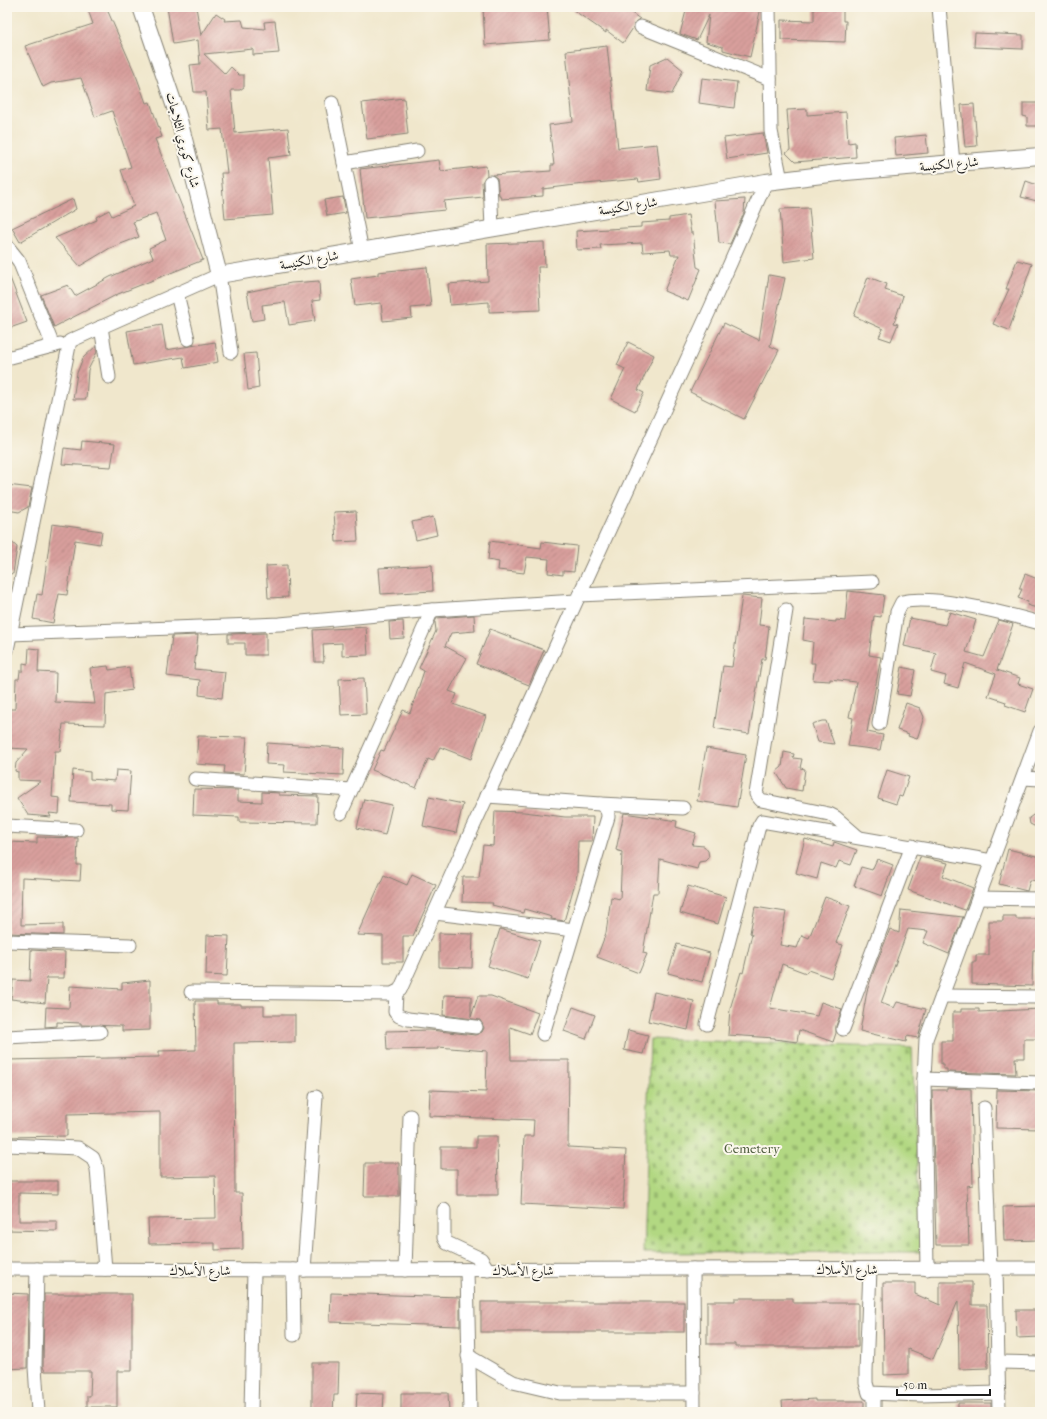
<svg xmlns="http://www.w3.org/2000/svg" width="1047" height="1419" font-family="'IM FELL French Canon',Amiri,serif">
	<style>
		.cemetery { fill: url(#cemetery-stones); stroke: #677a4f }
		.building { fill: url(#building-hatch) }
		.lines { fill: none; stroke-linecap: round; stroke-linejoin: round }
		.minor-casing { stroke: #868274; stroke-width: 15 }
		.major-casing { stroke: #868274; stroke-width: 18 }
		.minor { stroke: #fff; stroke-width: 13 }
		.major { stroke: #fff; stroke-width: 16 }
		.labels { text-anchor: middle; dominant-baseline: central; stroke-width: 4; stroke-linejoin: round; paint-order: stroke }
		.street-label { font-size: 13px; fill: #1c1c1c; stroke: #fbf7ec }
		.park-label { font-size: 13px; fill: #505e40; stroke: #fbf7ec }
	</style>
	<defs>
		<pattern id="cemetery-stones" width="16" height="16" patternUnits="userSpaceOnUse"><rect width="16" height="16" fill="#b2d882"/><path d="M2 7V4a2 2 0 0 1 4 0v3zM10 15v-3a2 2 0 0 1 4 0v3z" fill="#98b970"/></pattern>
		<pattern id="building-hatch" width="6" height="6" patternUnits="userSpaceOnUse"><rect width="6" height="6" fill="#d89f9c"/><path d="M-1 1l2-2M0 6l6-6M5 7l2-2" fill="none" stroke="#b98886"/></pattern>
	</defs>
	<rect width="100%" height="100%" fill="#fbf7ec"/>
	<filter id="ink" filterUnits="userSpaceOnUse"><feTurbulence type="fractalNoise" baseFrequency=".025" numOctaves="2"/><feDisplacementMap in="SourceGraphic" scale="8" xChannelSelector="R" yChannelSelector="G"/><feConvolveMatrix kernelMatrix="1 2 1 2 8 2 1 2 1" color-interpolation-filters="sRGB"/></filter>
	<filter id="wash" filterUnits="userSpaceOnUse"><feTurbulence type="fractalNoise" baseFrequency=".012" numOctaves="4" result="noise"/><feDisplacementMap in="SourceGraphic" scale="16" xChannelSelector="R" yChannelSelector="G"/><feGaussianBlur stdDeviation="0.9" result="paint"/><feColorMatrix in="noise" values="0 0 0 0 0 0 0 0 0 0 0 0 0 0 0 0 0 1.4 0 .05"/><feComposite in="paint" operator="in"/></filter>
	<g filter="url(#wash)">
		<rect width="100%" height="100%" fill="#f0e7cc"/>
		<path class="cemetery" d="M650,1039L912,1048L921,1252L643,1253Z"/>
		<g id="blocks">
			<g class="building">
				<path d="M87,7H106L137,78L146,103L150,102L162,137L155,139L203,260L118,294L54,327L41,295L68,285L75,296L110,277L153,258L149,248L166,240L156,213L133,222L139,237L110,248L80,266L55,238L97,220L96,217L109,210L112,216L134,206L121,170L131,167L112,111L95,117L81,78L51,83L43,87L25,46L93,24Z"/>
				<path d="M167,7H196L201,36L216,13L225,19L224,21L242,20L244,27L265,29L264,22L275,21L279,53L253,55V49L204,54L225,74L231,67L239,75H244V87L240,90H231L235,133L288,128L291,155L268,158L273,215L225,219L221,173H227L222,129L209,130L206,92H194L190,65L200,64L198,40L173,44Z"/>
				<path d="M483,7H547L550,40L485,45Z"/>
				<path d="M569,7H623L640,19L634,24L633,28L623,43L606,30V33Z"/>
				<path d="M687,7H761L750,57L723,50V47L706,42L709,15L697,40L680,34Z"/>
				<path d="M814,7H843V21H846L845,42L781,40V20L814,21Z"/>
				<path d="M975,33L1023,35V49L974,47Z"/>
				<path d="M607,46L618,148L657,144L661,179L639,182L638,179L575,185L543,189V196L501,199L500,195H499L497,178L492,175L551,171V165H554L549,125L573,122L566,51Z"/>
				<path d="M667,57L683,70L672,94L647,91L650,65Z"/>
				<path d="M702,78L737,82L734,108L699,103Z"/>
				<path d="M404,98L408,134L367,139L362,103Z"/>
				<path d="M1023,103H1040V126H1027V117L1023,116Z"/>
				<path d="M974,104L977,146L965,147L961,105Z"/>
				<path d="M807,109V115L846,112L848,143L855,142L856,157L795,162L786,153L790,150L787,110Z"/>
				<path d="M763,133L767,153L727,159L724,138Z"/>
				<path d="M926,135L928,153L896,156L894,138Z"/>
				<path d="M439,160L441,171L486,166L487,175L482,182L483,197L444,201L445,210L365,218L360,169Z"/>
				<path d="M1026,181L1040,186L1037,201L1021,197Z"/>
				<path d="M343,197L346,213L327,216L324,200Z"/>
				<path d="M73,199L76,209L20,242L12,228Z"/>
				<path d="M745,199L744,213L730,244L719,243L715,201Z"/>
				<path d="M809,208L814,258L784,262L780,209Z"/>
				<path d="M688,215L691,233H693L697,267L701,269L688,301L664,291L679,255H671L670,250L643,252L642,243L600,245L601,249L577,250L576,231L641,227V223L669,221V218Z"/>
				<path d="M544,242L545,267H538L540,310L489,312V302L450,305L448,284L488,281L487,244Z"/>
				<path d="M1017,260L1032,264L1009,330L993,324L1009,289H1006Z"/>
				<path d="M427,267L431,306L411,308L412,318L383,321L381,303L355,306L351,279L378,275V272Z"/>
				<path d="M7,270L27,322L7,329Z"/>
				<path d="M769,275L785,278L770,346L779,350L744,419L690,392L724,323L759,340Z"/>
				<path d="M868,277L887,284L885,290L903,296L894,323L898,324L891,341L879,337L883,329L854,316Z"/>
				<path d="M319,281L320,300L312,301L315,321L289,325L285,302L262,305L264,319L252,321L247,292L291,283Z"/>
				<path d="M162,325L166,350L215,342L218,362L185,368L183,357L133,365L127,331Z"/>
				<path d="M628,342L654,355L638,390L644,393L635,411L611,399L625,369L617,365Z"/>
				<path d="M96,346L97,352L88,370L86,399H73L77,373L83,358Z"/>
				<path d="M256,353L259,388L248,390L244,354Z"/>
				<path d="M82,441L115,444L111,467L62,464L64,448L81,450Z"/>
				<path d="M7,485L32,488L28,507L19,512L7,510Z"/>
				<path d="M356,511L358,541L336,542L334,512Z"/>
				<path d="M433,517L437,535L416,540L412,522Z"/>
				<path d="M52,524L102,531L100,544L75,540L67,595L59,594L53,623L33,619L37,594L42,595Z"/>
				<path d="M7,538L17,547L13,574L7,573Z"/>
				<path d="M490,541L541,548L542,542L577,546L574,572L563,571V575L548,573L549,559L527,557L524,573L498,570L499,562L488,560Z"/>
				<path d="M287,565L288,597L268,598L266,566Z"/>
				<path d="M432,565L433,591L381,594L379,568Z"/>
				<path d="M1025,574L1040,580V609L1027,605L1028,602L1018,598L1022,589H1019Z"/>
				<path d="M848,591L884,595L881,617L874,616L869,655L881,657L867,732L883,735L880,750L848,746L853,718L849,717L856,682L830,679V681L813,680L815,663H811L813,642L803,640L805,619L836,622V620L845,621Z"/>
				<path d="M742,596L762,598L759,625L769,626L765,659H762L749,734L714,728L723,666L732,667Z"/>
				<path d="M950,612L976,620L966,652L984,657L999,620L1013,624L997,670L1020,678L1018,684L1033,689L1025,712L1005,705L1006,702L988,696L996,674L965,663L958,688L944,684L946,676L931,672L936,653L904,646L910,618L945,625Z"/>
				<path d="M474,615L475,631L451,633L445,646L467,658L449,691L457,694L453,704L486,716L471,759L440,747L433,761L428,759L416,788L372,770L381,750L384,751L403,710L410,713L424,671L419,668L436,631L435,622L437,618Z"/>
				<path d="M403,621L404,638L390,639L389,622Z"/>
				<path d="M366,627L368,655L342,656V643L323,644L324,662H315L313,630Z"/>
				<path d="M490,629L544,650L529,685L476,664Z"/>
				<path d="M266,633V655H245V643H228V634Z"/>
				<path d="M198,635L194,669L225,672L222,698L199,695L200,680L167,676L172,636Z"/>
				<path d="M29,648L39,649L38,672L56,673L55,702L95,704L90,668L108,666L109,670L129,667L132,690L106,694L105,725L63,724L60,751H55L52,797L60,798L59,814L49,813L51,817L28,815L17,798L41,781L18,780V772L15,771L16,763L28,749L7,748V709H15L16,679H19L20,671H23V663L28,664Z"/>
				<path d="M902,667L915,670L910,696L897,694Z"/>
				<path d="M364,678L366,714L341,715L339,679Z"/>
				<path d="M906,703L920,708L924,717L917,739L908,736L909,734L897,730Z"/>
				<path d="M822,721H826L834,744L818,742L812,724Z"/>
				<path d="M198,736L247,737L244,774L224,773L225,766L196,764Z"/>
				<path d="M267,743L344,748L343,775L284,772L285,765L266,764Z"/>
				<path d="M706,748L746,755L737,807L697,801Z"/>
				<path d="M784,752L794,754L793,758L802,759L800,768L805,769L802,791L786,788L776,772L782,767Z"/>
				<path d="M73,770L90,772V779L115,781L116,770L131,771L128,810L111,809V804L71,802Z"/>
				<path d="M887,770L909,777L902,797L899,796L896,804L878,798Z"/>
				<path d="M194,789L238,790V801L262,802V792L279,793V795L318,796L317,823L239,822V817L193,815Z"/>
				<path d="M429,797L463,804L456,833L423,826Z"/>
				<path d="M364,799L392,805L385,835L357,828Z"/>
				<path d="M1040,810V829L1030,824L1029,818Z"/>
				<path d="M495,811L524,812L565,817H593L592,841H578L577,876L564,921L551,919L552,917L524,909L523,913L492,905L493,903L462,902L463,877H479L483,845L493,846Z"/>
				<path d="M624,813L677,821L676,827L696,833L692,845L704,846L708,851L709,857L705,861L699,862L697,869L660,859L658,893H653L643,953L647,954L639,973L597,957L606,933L611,897L620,899L622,852L616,850Z"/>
				<path d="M37,837L78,838L77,865H81L80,881L22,878L21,925L63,924V935L7,933V842L37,843Z"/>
				<path d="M805,839L833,847L834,842L857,850L851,865L839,861L836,868L821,863L817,879L796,873Z"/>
				<path d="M1008,849L1040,857V881L1030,880L1027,891L999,884Z"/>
				<path d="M920,857L948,863L943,876L973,888L965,910L908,890Z"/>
				<path d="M877,859L893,865L882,896L854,886L861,867L872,870Z"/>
				<path d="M412,874L436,885L413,936H403V962H383V936L357,935L384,875L407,885Z"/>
				<path d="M688,886L726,897L718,924L680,913Z"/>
				<path d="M825,897L850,906L836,943L843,945L831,978L808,970L806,973L782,964L770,1008L817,1016L821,1002L842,1009L836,1026V1033L833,1042L799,1030L797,1042L775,1039V1038L728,1035L730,1009L741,972L743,973L752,934L750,933L755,907L786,912L780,945L797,948L802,935L809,938Z"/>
				<path d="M901,910L963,917L949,954L923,943L928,931L908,929L881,1003L894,1008L897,1002L926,1009L918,1038L907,1036L906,1042L860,1031L867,991L873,973L890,929L899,933Z"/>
				<path d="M1003,916H1016V919H1040V950H1033L1032,986L972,984V962H976V955H989V921H1003Z"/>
				<path d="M500,929L540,941L528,979L488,966Z"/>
				<path d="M439,933L473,934L472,968L439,967Z"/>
				<path d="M207,935L229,936L227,976L206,975Z"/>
				<path d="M677,944L710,953L702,982L668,973Z"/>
				<path d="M31,950L65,952L64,978H47L45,1003L11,999L13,980L30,981Z"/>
				<path d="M150,980V1030L122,1031V1026L81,1025V1023L57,1022V1026L45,1027L46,1007L69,1008L70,986L122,989V983Z"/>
				<path d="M654,992L694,1001L688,1030L648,1021Z"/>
				<path d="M444,995L471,996V1017L478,996H491L538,1013L530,1034L510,1027L511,1060H569L568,1147L626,1150L623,1209L521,1204L524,1136H533L534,1120L429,1116L430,1090L486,1092L487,1051L438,1047V1049L387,1050L386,1031L430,1030L475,1035L482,1032L484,1028L480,1020L443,1015Z"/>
				<path d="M195,1001H217V1004H241V1006H264V1015H295V1042L234,1043L235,1193H242L243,1249L215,1250V1243L149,1244L148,1219L216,1218L215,1176L160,1177V1112L67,1114V1136L7,1137V1060L159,1057V1051L196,1050Z"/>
				<path d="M573,1007L595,1015L586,1039L564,1031Z"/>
				<path d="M961,1009H979V1012L1040,1009V1039H1024V1058H1015L1016,1074L947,1072V1069H943V1064H941V1041H953V1012H961Z"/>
				<path d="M628,1030L648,1035L643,1054L624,1050Z"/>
				<path d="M947,1088L971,1089L973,1185L967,1186L969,1245H936L932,1090H947Z"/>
				<path d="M997,1090L1040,1091V1129L996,1128Z"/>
				<path d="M476,1136H497L498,1195H457V1169H441V1147H476Z"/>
				<path d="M365,1163H399V1196H364Z"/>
				<path d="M7,1181H58V1194L19,1193V1221H57V1231L7,1230Z"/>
				<path d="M1040,1206V1240L1004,1241L1003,1207Z"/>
				<path d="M940,1282H972V1305H987L988,1368L959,1369L958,1301L933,1359L908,1349V1374L884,1375L883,1283H915V1294L940,1305Z"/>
				<path d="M7,1293L28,1294L27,1368L7,1369Z"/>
				<path d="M331,1293L460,1297V1326L330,1322Z"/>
				<path d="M44,1294H132V1371H117V1407H87V1396H90L91,1371H45L43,1367Z"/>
				<path d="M735,1298H793V1303H858V1347H735V1344H707V1301H735Z"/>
				<rect x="481" y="1302" width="203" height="30"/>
				<path d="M1016,1310H1040V1337L1017,1338Z"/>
				<path d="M312,1363H339L338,1395H334L333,1412H312Z"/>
				<path d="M357,1393L384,1394L383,1412H356Z"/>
				<path d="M401,1393H448L449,1412H401Z"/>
				<path d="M815,1399V1401H864V1412H783L782,1401Z"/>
				<rect x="958" y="1403" width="33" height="9"/>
			</g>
		</g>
	</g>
	<g filter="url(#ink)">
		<use href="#blocks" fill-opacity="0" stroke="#868274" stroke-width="1"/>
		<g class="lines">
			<defs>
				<g id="minor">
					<path d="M769,7L771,131L781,180"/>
					<path d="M939,7L953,163"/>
					<path d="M641,27L770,79"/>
					<path d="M332,103L362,251"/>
					<path d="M344,163L417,151"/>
					<path d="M490,182L492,228"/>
					<path d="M7,246L19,261L53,346"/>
					<path d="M177,294L188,339"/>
					<path d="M101,327L109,377"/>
					<path d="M7,358L60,344"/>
					<path d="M579,595L872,582"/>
					<path d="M786,610L756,794L761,800L829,814L835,817L858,837"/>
					<path d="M10,634L280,624L432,610L576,601"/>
					<path d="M7,650L70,341L219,275L231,352"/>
					<path d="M879,724L897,612L902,602C933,594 1008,614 1040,623"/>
					<path d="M1023,778L1040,779"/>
					<path d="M195,779L351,790"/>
					<path d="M487,796L600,804C606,808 608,810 608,817L543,1034"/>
					<path d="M600,804L683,808"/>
					<path d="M341,813L432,610"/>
					<path d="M7,826L76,830"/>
					<path d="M978,898L1040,899"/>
					<path d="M435,913L574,930"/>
					<path d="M7,941L130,945"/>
					<path d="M191,992L392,994L400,990L468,838L711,307L766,182"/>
					<path d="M396,993L395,1012L399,1016L408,1019L476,1027"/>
					<path d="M942,996L1040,997"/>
					<path d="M707,1024L759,826L762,821L992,861"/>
					<path d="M843,1029L912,846"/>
					<path d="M7,1037L100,1032"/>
					<path d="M924,1079L1040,1083"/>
					<path d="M984,1108L990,1268"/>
					<path d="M7,1145L78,1148L93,1158L97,1169L105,1269"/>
					<path d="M444,1210V1238L447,1243L481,1259L488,1270"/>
					<path d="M996,1268L999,1412"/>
					<path d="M7,1269L304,1270L1040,1268"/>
					<path d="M37,1269L35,1367L38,1412"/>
					<path d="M693,1269L694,1412"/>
					<path d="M870,1269L866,1371V1383L869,1393L921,1395L999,1393"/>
					<path d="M927,1269L924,1079L926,1039L1040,731"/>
					<path d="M293,1270L294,1335"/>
					<path d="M304,1270L316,1097"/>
					<path d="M405,1270L410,1116"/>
					<path d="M467,1270L470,1412"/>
					<path d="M468,1356L513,1382L560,1393H694"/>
					<path d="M998,1362L1040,1363"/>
					<path d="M251,1412L254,1270"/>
					<path d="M874,1412V1394"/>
				</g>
				<path id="major" d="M141,7L178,116L219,275L766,182L846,172L1040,156"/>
			</defs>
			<use href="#minor" class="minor-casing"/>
			<use href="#major" class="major-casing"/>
			<use href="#minor" class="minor"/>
			<use href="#major" class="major"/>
		</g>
	</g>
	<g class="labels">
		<g class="street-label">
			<text transform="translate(183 140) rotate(75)">شارع كوبري الثلاجات</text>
			<text transform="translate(949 164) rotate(-5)">شارع الكنيسة</text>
			<text transform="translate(628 206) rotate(-9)">شارع الكنيسة</text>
			<text transform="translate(309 260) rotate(-10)">شارع الكنيسة</text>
			<text x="847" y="1269">شارع الأسلاك</text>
			<text x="200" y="1270">شارع الأسلاك</text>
			<text x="523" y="1270">شارع الأسلاك</text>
		</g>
		<g class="park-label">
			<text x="752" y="1148">Cemetery</text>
		</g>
	</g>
	<rect width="1047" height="1419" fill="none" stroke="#fbf7ec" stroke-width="24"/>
	<path d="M897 1389v6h93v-6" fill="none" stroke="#1c1c1c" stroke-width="2"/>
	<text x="903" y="1389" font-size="12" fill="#1c1c1c" stroke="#fbf7ec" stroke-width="3" paint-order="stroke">50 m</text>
</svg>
